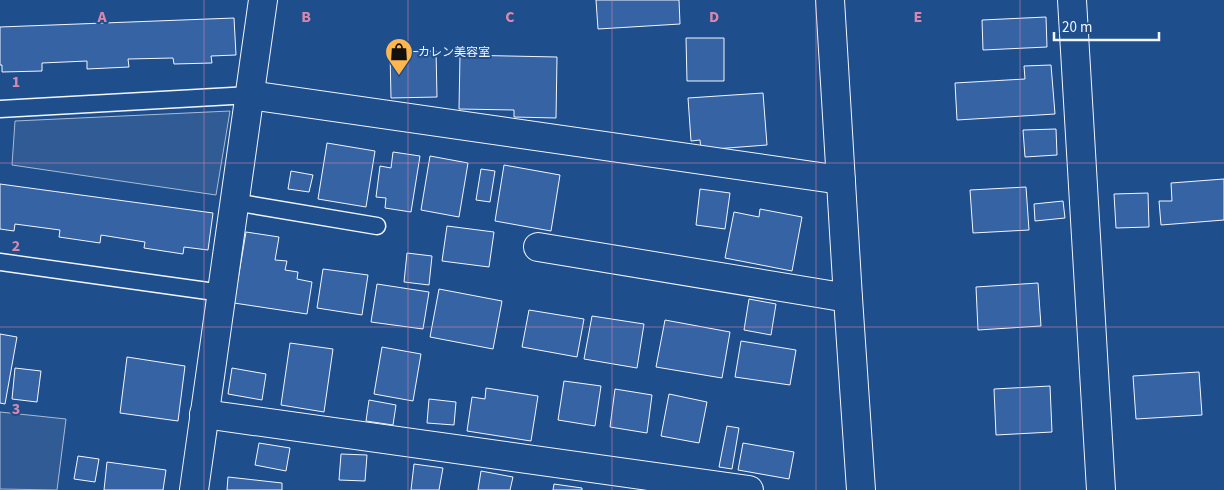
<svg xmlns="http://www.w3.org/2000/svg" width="1224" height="490" font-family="'Source Sans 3','Noto Sans JP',sans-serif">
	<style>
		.built { fill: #305b95; stroke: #a8bbd7 }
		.building { fill: #3563a3; stroke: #f2f6ff }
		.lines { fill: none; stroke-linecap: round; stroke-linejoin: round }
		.lane-casing { stroke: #f2f6ff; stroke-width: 19 }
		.street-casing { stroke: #f2f6ff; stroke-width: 30 }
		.lane { stroke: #1f4e8c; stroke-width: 16 }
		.street { stroke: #1f4e8c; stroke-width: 28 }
		.grid { fill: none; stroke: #da87ad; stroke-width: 1; stroke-opacity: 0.55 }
		.labels { text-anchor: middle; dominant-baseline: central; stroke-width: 4; stroke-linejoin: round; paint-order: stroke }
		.poi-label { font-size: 12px; fill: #f2f6ff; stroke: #1f4e8c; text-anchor: start }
		.grid-label { font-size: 16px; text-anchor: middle; font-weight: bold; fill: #da87ad; stroke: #1f4e8c; stroke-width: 4; stroke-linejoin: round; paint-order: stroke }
	</style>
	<rect width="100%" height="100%" fill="#1f4e8c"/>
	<g class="built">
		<path d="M230,111L216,195L12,165L15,121Z"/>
		<path d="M0,412L66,419L57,490L0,489Z"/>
	</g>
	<g class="building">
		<path d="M596,0H679L680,24L598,29Z"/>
		<path d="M1046,17L1047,47L983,50L982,20Z"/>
		<path d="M234,18L236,55L211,56L212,63L174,64L173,58L128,59L129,67L87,69V61L42,63V71L2,72V65H0V27Z"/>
		<path d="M686,38H724V81H687Z"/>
		<path d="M436,51L437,97L391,98L390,52Z"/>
		<path d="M460,55L557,57L556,118L514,117V110L459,109Z"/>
		<path d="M1051,65L1055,114L957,120L955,83L1025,79L1024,66Z"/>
		<path d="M763,93L767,145L701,150L700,140L691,141L688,98Z"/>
		<path d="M1056,129L1057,155L1025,157L1023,130Z"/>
		<path d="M327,143L375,151L366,207L318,199Z"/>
		<path d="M393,152L420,156L411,212L385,208L386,198L376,197L380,166L391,168Z"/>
		<path d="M430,156L468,163L459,217L421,210Z"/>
		<path d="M504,165L560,175L551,231L495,221Z"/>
		<path d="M481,169L495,171L490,202L476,200Z"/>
		<path d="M291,171L313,175L309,192L288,189Z"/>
		<path d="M1224,179V220L1161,225L1159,201H1172L1171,183Z"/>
		<path d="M0,184L213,213L208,250L184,247L183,254L144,248L145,242L101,235L100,243L59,237L60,230L15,224L14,231L0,229Z"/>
		<path d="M1026,187L1029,230L973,233L970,190Z"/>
		<path d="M700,189L730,193L725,229L696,225Z"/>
		<path d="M1148,193L1149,227L1116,228L1114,194Z"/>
		<path d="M1063,201L1065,218L1035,221L1034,204Z"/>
		<path d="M760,209L802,217L792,271L725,258L734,212L759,217Z"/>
		<path d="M447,226L494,232L489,267L442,261Z"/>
		<path d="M246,232L279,237L275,260L287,261L285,270L298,272L297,279L312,282L307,314L234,303Z"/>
		<path d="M407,253L432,256L429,285L404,282Z"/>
		<path d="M323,269L368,275L362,315L317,308Z"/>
		<path d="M1038,283L1041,326L978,330L976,287Z"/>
		<path d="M377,284L429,292L423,329L371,322Z"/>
		<path d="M439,289L502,301L493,349L430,337Z"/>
		<path d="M749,299L776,304L771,335L744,330Z"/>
		<path d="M529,310L584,319L577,357L522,347Z"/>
		<path d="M592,316L644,324L637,368L584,359Z"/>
		<path d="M665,320L730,332L722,378L656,367Z"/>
		<path d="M0,334L17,337L5,404L0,403Z"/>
		<path d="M741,341L796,350L790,385L735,377Z"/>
		<path d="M290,343L333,349L324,412L281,405Z"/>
		<path d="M382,347L421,354L413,401L374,394Z"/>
		<path d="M127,357L185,366L178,421L120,413Z"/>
		<path d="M15,368L41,371L37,402L12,399Z"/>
		<path d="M232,368L266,374L262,400L228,394Z"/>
		<path d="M1199,372L1202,415L1136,419L1133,376Z"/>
		<path d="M564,381L601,386L595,426L558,420Z"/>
		<path d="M1050,386L1052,432L996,435L994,389Z"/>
		<path d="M486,388L538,396L531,441L467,431L472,397L485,399Z"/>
		<path d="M615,389L652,395L647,433L610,427Z"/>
		<path d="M669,394L707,402L699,443L661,436Z"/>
		<path d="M429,399L456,402L454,425L427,423Z"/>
		<path d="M369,400L396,405L393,425L366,421Z"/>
		<path d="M727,426L739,428L732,469L719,467Z"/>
		<path d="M259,443L290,448L286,471L255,465Z"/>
		<path d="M743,443L794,452L789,479L738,470Z"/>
		<path d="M341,454L367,455L365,481L339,480Z"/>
		<path d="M78,456L99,459L95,482L74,479Z"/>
		<path d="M107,462L166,470L163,490H104Z"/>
		<path d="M414,464L443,468L439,490H411Z"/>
		<path d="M481,471L513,477L510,490H478Z"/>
		<path d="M228,477L282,483V490H227Z"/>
		<path d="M554,484L582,488V490H553Z"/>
	</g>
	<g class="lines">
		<defs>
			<g id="lane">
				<path d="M0,109L250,95"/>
				<path d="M234,202L377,226"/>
				<path d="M0,262L222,293"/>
			</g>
			<g id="street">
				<path d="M830,0L848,298L861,490"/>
				<path d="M1072,0L1101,490"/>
				<path d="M250,95L841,180"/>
				<path d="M538,247L848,298"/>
				<path d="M204,414L749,490"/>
				<path d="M194,490L263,0"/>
			</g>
		</defs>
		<use href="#lane" class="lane-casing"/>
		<use href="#street" class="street-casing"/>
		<use href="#lane" class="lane"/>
		<use href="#street" class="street"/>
	</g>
	<path class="grid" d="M204,0V490M408,0V490M612,0V490M816,0V490M1020,0V490M0,163H1224M0,327H1224"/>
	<defs>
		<symbol id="shop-pin" viewBox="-11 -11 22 30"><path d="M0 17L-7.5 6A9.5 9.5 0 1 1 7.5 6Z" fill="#ffb74d" stroke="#1f4e8c"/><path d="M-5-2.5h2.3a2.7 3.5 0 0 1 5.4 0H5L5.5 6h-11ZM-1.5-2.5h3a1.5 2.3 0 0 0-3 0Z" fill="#111"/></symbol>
	</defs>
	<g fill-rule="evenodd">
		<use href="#shop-pin" x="383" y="36" width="32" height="43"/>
	</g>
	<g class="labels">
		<g class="poi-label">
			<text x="418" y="52">カレン美容室</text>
		</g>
	</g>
	<g class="grid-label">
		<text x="102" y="22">A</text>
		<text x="306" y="22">B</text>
		<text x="510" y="22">C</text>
		<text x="714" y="22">D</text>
		<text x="918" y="22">E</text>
		<text x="16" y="87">1</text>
		<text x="16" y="251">2</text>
		<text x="16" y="414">3</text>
	</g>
	<path d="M1054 32v8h105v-8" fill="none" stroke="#f2f6ff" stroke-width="2.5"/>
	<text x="1062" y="32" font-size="15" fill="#f2f6ff" stroke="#1f4e8c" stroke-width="4" paint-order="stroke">20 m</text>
</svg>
